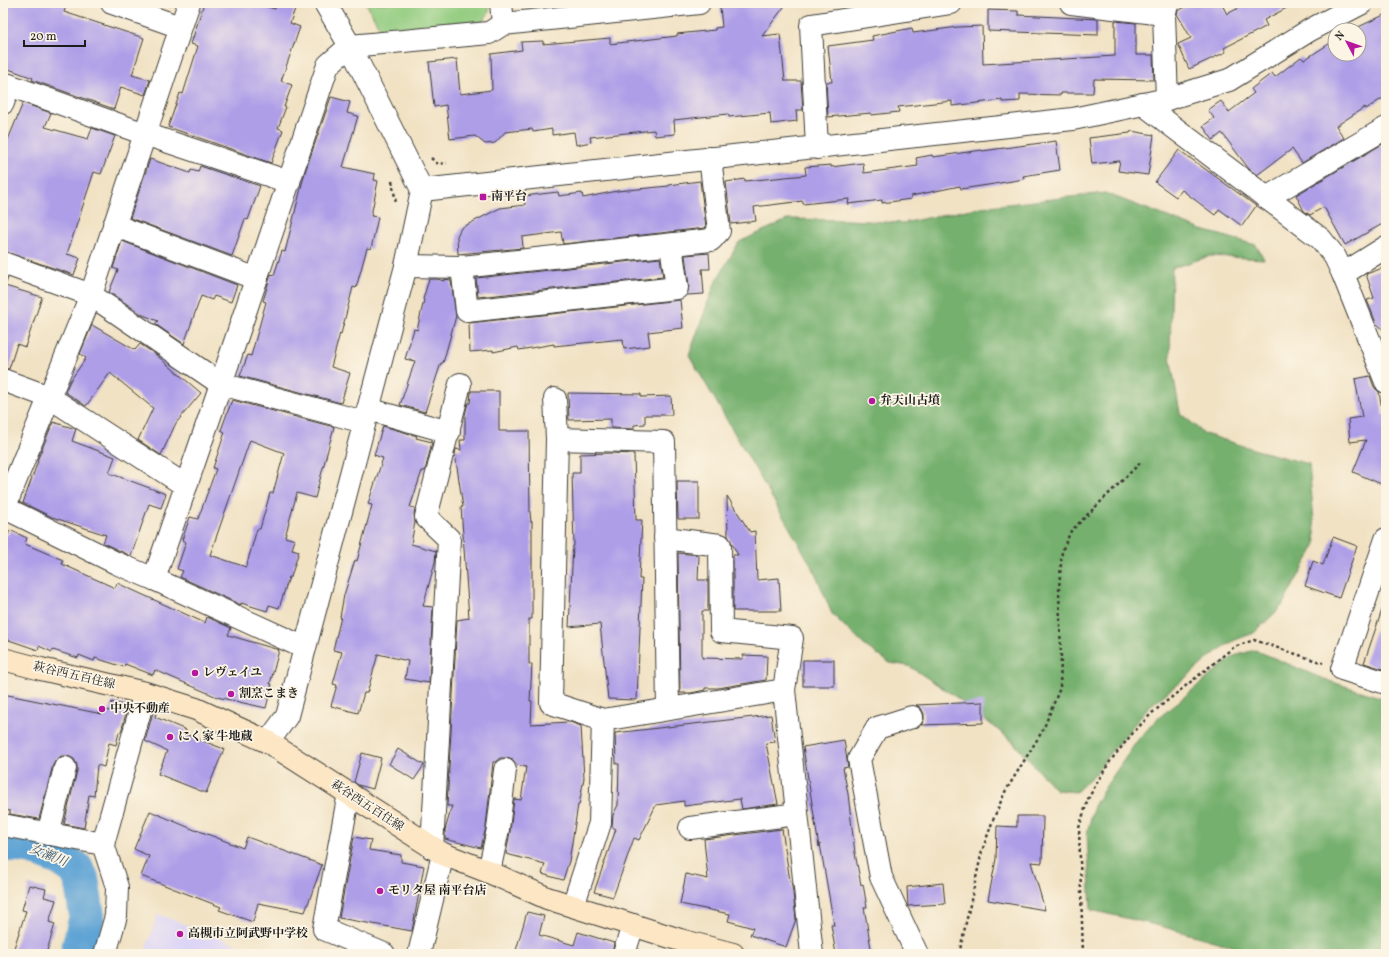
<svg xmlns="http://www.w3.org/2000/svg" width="1389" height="957" font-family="Vollkorn,'Noto Serif JP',serif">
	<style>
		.built { fill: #ddd5f6 }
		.green { fill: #93cc80; stroke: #58744e }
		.forest { fill: #76b06e; stroke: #496645 }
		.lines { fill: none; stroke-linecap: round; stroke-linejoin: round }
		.river { stroke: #61a4d5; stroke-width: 36 }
		.building { fill: #ae9ee8; fill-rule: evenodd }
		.minor-casing { stroke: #3c3a35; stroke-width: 24 }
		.tertiary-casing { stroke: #3c3a35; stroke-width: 24 }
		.secondary-casing { stroke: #3c3a35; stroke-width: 24 }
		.path { stroke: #3c3a35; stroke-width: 2.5; stroke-dasharray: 3 3; stroke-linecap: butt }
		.minor { stroke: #fff; stroke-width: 22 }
		.tertiary { stroke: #fff; stroke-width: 22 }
		.secondary { stroke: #fce6c4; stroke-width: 22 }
		.poi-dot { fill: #b5179e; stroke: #fcf5e5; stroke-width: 1.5 }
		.labels { text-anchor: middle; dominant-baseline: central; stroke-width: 3.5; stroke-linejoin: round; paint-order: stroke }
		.poi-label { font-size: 12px; font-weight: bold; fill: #1c1c1c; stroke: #fcf5e5; text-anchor: start }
		.street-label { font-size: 12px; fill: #1c1c1c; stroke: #fcf5e5 }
		.water-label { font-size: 13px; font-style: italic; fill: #3b596f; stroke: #fcf5e5 }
	</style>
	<rect width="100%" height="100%" fill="#fcf5e5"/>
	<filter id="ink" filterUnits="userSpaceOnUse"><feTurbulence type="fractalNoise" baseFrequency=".025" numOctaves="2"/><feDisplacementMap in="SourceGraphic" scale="8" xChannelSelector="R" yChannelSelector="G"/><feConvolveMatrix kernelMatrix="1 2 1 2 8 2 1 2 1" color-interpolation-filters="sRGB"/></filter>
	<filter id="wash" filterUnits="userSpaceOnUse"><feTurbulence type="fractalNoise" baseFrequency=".012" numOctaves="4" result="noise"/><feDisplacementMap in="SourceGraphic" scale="16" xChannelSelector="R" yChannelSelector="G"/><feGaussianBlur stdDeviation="0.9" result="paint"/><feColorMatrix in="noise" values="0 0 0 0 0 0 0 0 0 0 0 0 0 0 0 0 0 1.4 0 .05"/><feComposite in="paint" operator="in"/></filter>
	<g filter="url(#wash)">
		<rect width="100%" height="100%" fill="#f1e2c4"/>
		<path class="built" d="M158,914L261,954H144Z"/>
		<path class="green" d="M366,3H489V12L483,21L401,31L381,30Z"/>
		<g class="forest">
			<path d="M1105,193L1202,230L1256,245L1264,259L1210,256L1172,268L1170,356L1180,413L1205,434L1260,451L1309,464L1316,544L1282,606L1254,633L1235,640L1216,652L1195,670L1150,706L1109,754L1097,772L1076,792L1056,790L1012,741L956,697L909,666L890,663L865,646L832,614L814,570L689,355L715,283L739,242L789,219L849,220L903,223L981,207Z"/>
			<path d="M1255,650L1326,680L1386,699V954H1246L1232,946L1160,926L1091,910L1087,833L1094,806L1106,786L1137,741L1156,720L1234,656Z"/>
		</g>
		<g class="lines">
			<path class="river" d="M3,843L33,847L60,858L75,868L81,878L87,916L78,954"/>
		</g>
		<g id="blocks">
			<g class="building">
				<path d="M3,3H67L64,12L144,38L132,75L150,80L145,95L121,87L114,109L32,80L33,78L3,67Z"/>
				<path d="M204,3H254L275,9L276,3H286L296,6L290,23L300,27L281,81L292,85L284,107H286L278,128L283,130L271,163L168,127L180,93L183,94L198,46L191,44Z"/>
				<path d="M748,3H787L762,36L780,34L785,81H801L803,110H796L797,121L771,124L770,113L729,117L728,114L674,120L675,134L655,136L654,130L590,137L591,142L576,145L574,132L552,135V129L533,132L532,129L505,132L495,143L485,144L475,136L450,139L446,105L434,107L429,62L457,59L460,94L492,90L491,54L522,50L521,42L543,41V44L610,38V44L677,36V34L715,30V28L722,27L720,7Z"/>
				<path d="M1193,3H1221L1227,14L1248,3H1296L1264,20L1267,26L1224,48L1226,52L1189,69L1178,44L1191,38L1177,14L1178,11Z"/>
				<path d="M988,10L1018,11V15L1098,19V35L988,31Z"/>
				<path d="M1386,14V96L1366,109L1365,107L1336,126L1344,138L1302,163L1292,149L1257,175L1249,169L1222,133L1213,140L1203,126L1214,118L1208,110L1221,101L1229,112L1254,93L1251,89L1272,73L1275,77L1301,57L1304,60L1335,40V54H1359V30H1352Z"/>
				<path d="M1115,21L1136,23V55H1153L1154,80L1094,79L1093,93H1061V95L1020,94V101L1002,102V100L952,106V101L898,107L899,112L871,115V113L828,117L826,82H832L828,46L873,40L872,36L912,28L913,33L958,27L982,26L983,64L1115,56Z"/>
				<path d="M331,97L350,102L347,113L358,116L343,167L375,174L374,180L378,181L371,216L378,217L371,249L367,248L356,288L353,287L341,334L340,333L331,367L350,373L341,403L240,376L248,355L251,356L266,302L263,301L271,274L274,275L282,251L285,252L305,172Z"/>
				<path d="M23,103L51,113L45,127L88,139L92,128L115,136L101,174L94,172L67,254L80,258L74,275L3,251V152Z"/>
				<path d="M1131,131L1154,135L1148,175L1118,171L1120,161L1092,164L1089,138L1130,133Z"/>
				<path d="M1056,141L1060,170L1023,176L1024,179L988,185L961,189L960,186L911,196V199L882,203V200L848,204L849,199L803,204V201L754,207L756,221L731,224L726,182L745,179V181L806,175L805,167L831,165V167L863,163L864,173L918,166L916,158L932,155L933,157L982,150V151Z"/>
				<path d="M1386,142V222L1345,245L1324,207L1310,215L1304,211L1296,195Z"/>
				<path d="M1179,150L1256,206L1242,226L1219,209L1215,215L1182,190L1176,197L1155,182Z"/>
				<path d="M150,159L190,173L191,170L198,172L200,166L260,186L248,220L245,219L232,256L130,218Z"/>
				<path d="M700,181L706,227L705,228L563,244L561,232L522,237L523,248L458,254L457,236L461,228L500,208L525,205L524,196L558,192L559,196L582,193L583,198L617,191L669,186V185Z"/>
				<path d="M122,241L237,285L231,302L214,296L212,300L201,296L184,344L155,324L158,321L143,315L109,292L118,270L113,268Z"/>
				<path d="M709,253L710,269H702L704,294L687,295L689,286L685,255Z"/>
				<path d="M660,258L663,277L478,297L476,278Z"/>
				<path d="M1386,267V332L1376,323L1367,300L1374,298L1366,274Z"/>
				<path d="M3,276L8,278L5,286L42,297L25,347L17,344L9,369L3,368Z"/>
				<path d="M429,279H437L444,281V279L451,280L456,316L443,363H441L425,412L400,405L415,361L405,359L414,329L417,330L424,300L423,299Z"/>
				<path d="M680,300L683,328L648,332L650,346L624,349L623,339L554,346V344L519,350L518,347L493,352V350L470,352L469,323Z"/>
				<path d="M92,325L135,350L140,344L155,354L201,393L176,423L161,455L138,440L153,408L110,373L86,406L65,392L70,381L86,358L80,354Z"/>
				<path d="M1370,376L1374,387L1379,392L1383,415L1386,414V486L1353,472L1366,440L1350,442L1348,419L1362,417L1355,379Z"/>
				<path d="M471,391H499V431H529L530,512L531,522L532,521V619H529V664H532L530,701H532L531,724L570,722L581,726L584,778L579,805H578L569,861L563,880L542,874L545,864L506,854L510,832L514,799L521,800L526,767L517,765L513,760L507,758H500L495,762H493L486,827L481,848L445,839V830L452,806H447L457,620L469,618L461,507H463L455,454L456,449L461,450L460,440H465V415L468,403H470Z"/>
				<path d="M568,393L641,394V397L671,396L672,415H645V424L634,425V429L611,428V419L569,420Z"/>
				<path d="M232,400L334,427L315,498L297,493L285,537L295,540L292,549L299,551L291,577H289L279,608L269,605L267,611L241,603V605L180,577L183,571L177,569L186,542L182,540L190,517L198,519L216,469L213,468L225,432L221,430ZM250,440L284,453L273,493H270L260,529H257L246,567L210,555Z"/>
				<path d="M53,422L76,429L72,441L115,457L109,473L166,494L161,508L149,504L131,556L103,543L106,535L52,517L23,503L38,461H37Z"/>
				<path d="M383,426L417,436L416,438L432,442L425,471H422L410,507L415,508L414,514L415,522L411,544L436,551L435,562L423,606L433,607L429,683L405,679L408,661L378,654L367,693H364L358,713L331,706L337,685L333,684L342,652L333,650L341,617H340L344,595L355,560L357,561L372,505L368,504L383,458L374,455Z"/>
				<path d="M611,453L634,454L636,520H642L639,579H642L637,700L608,699L600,624L569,627L573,546H574L572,473H580V454Z"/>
				<path d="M677,481H699V519H678Z"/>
				<path d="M727,496L750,532L755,531L757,580L779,578L781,611H733V555H738L728,536Z"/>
				<path d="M10,530L27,538L25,544L63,560L62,564L115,588L117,583L205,623L207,617L231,628L228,635L279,650L270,684H272L266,708L217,697L155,670L153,675L125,664L124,667L95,658L94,661L79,655L78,658L53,650L52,652L39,646L38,650L3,638V533L8,535Z"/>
				<path d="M1333,537L1357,546L1339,598L1305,586L1313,561L1323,565Z"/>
				<path d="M678,553L699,555L698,580H708V611H702V658L743,659V655L767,656L766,680L718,688H705V690L691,693H680Z"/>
				<path d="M1383,607L1386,608V670L1364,663Z"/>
				<rect x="803" y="660" width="31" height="26"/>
				<path d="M3,694L102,714L103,710L110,711L112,702L128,706L121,732H119L116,745L109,743L104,767L97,765L94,796L89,795L84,828L64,824L77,771V765L74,759L68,756H61L56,760L53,765L39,819L10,814V811L3,810Z"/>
				<path d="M983,702V723L921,725L924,720V714L921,708L916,705Z"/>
				<path d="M153,712L156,713L155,717L186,730L185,734L224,749L206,793L158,774L167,751L145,741Z"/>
				<path d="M771,715L775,742L766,743L778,804L742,809L740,799L684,806V801L656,805L639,840L634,838L613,897L594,892L616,829L612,827L613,815L618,805L619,764H616L615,733Z"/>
				<path d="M844,740L848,767L843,768L848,794L855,853L861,885L863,884L867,907H864L872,954H836L831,925H834L820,844L819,847L803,747Z"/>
				<path d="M398,749L424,765L414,780L389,764Z"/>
				<path d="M362,753L381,758L373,789L358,785L354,782Z"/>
				<path d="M150,811L197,831V830L243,848L247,837L322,865L305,912L258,903L253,922L219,910L221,907L141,876L149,856L134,849Z"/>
				<path d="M1017,816H1043L1042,863L1031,862L1045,910L988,900L996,859L997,826L1017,827Z"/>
				<path d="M782,829L790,881H791L793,892L796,919L786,947L750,935L753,928L728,921L730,914L680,904L686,874L708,879L704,839Z"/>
				<path d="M354,837L371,840L369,850L401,855V862L424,866L412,931L339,918Z"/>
				<path d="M943,883L945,904L908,906L907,887Z"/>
				<path d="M29,885L46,889L44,897L56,900L49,922L55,924L46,954H12L26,911L22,910Z"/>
				<path d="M527,912L544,916L539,935L574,945L578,932L614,943L612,954H515Z"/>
			</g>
		</g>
	</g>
	<g filter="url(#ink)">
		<use href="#blocks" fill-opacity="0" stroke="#3c3a35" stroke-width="1"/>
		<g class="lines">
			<defs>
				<g id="minor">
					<path d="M112,3L180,27"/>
					<path d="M501,3L503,24"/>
					<path d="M1071,3L1164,14"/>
					<path d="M3,83L145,134L289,182"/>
					<path d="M1167,99L1164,14L1168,3"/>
					<path d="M3,103L9,85"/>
					<path d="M1143,104L1321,239L1335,257L1343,274L1386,382"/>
					<path d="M817,148L811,25L951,3"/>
					<path d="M1266,198L1386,128"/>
					<path d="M114,225L257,279"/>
					<path d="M3,263L91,295L221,384L364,422"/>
					<path d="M406,266L462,267L711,240L719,231L710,158"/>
					<path d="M462,267L467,311L677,288L671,245"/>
					<path d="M1343,274L1386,247"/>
					<path d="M3,380L49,397L186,486"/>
					<path d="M555,399L557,439"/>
					<path d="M368,409L449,432"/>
					<path d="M3,507L116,563L154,579L221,384L328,65L350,46L489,33L503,24L699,3"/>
					<path d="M3,511L91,295L189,3"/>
					<path d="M665,538L720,545L721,631L792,638L784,690"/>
					<path d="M1386,539L1342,669L1386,683"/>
					<path d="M154,579L305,648"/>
					<path d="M912,717L877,728L859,759L881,877L917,954"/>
					<path d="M603,720L551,703L557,439L664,442L668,709"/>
					<path d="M349,793L324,929L384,954"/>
					<path d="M3,825L103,844"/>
					<path d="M690,828L797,814"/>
					<path d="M48,834L65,768"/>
					<path d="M432,848L449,539L426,517L460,384"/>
					<path d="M489,872L498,829L505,770"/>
					<path d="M573,906L600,823L603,720L784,690L812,954"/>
					<path d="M105,954L116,916L117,887L103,844L145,693"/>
					<path d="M419,954L443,854"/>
					<path d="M624,954L633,925"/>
				</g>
				<g id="tertiary">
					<path d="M422,190L1073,119L1167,99L1229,80L1310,30L1362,3"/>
					<path d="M268,742L287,716L406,266L422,190L350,46L325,3"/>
				</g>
				<path id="secondary" d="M3,659L41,669L145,693L196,709L268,742L443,854L489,872L547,898L680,940L733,954"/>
			</defs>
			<use href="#minor" class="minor-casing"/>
			<use href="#tertiary" class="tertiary-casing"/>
			<use href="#secondary" class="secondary-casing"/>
			<g class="path">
				<path d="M431,158L438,164L447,163"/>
				<path d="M392,181L396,203"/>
				<path d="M959,954L982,851L993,820L1005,792L1043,730L1060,688L1061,658L1059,588L1062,551L1071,531L1140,463"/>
				<path d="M1083,954L1079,828L1088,799L1099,779L1111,760L1132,734L1152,713L1234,647L1254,640L1323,663"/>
			</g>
			<use href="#minor" class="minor"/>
			<use href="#tertiary" class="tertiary"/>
			<use href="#secondary" class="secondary"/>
		</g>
	</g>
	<g class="poi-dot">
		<rect x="479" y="193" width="8" height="8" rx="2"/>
		<circle cx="872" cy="401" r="4"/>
		<circle cx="195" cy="673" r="4"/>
		<circle cx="231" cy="694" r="4"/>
		<circle cx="102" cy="709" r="4"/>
		<circle cx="170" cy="737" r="4"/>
		<circle cx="380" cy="891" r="4"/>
		<circle cx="180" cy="934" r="4"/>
	</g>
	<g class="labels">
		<g class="poi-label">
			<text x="491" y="197">南平台</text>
			<text x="880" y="401">弁天山古墳</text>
			<text x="203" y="673">レヴェイユ</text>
			<text x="239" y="694">割烹こまき</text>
			<text x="110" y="709">中央不動産</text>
			<text x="178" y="737">にく家 牛地蔵</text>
			<text x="388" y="891">モリタ屋 南平台店</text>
			<text x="188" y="934">高槻市立阿武野中学校</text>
		</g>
		<g class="street-label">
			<text transform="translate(74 676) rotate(13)">萩谷西五百住線</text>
			<text transform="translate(367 806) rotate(33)">萩谷西五百住線</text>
		</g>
		<g class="water-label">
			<text transform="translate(48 856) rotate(22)">女瀬川</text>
		</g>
	</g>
	<rect width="1389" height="957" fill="none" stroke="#fcf5e5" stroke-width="16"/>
	<g transform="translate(1347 42) rotate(311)"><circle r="19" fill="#fcf5e5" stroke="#a29e95"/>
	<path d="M0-3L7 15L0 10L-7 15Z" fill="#b5179e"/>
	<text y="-6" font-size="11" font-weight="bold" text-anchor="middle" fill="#1c1c1c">N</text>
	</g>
	<path d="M24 40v6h61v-6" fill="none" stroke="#1c1c1c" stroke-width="2"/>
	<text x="30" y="40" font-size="12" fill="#1c1c1c" stroke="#fcf5e5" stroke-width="3" paint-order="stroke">20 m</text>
</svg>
